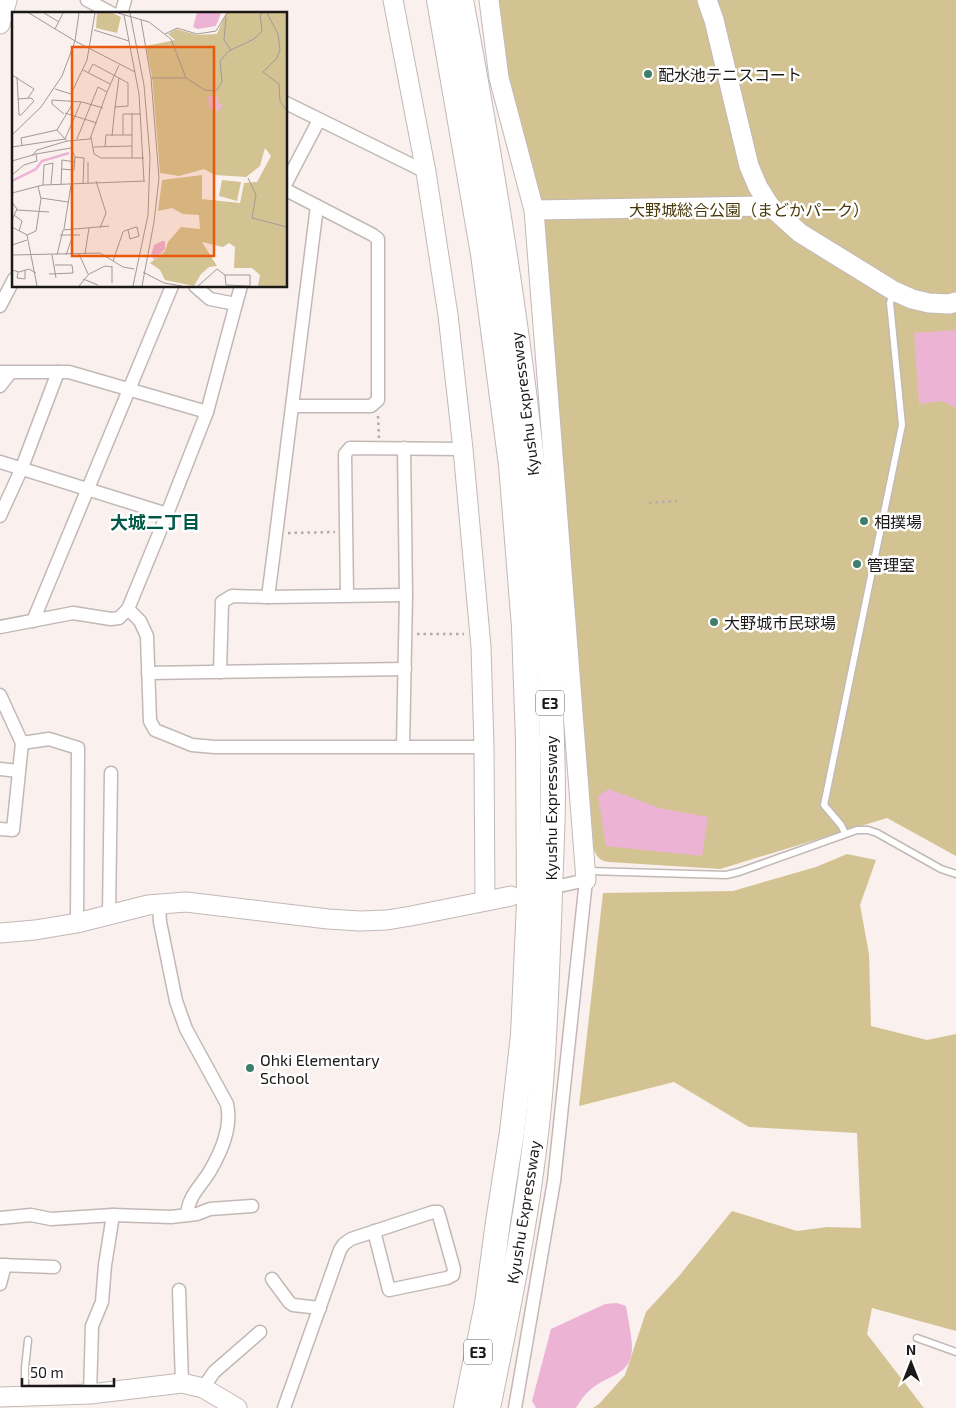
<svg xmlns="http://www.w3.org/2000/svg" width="956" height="1408" font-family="'Exo 2','Noto Sans JP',sans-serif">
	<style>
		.green { fill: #d4c392 }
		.water { fill: #ecb3d5 }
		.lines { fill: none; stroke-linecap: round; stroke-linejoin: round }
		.lane-casing { stroke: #c2b9b6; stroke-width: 9 }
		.street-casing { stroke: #c2b9b6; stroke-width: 15 }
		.secondary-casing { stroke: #c2b9b6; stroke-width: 21 }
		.highway-casing { stroke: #c2b9b6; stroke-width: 26 }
		.path { stroke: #b3aba9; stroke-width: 2.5; stroke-dasharray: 2.5 4; stroke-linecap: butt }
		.lane { stroke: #fff; stroke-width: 6 }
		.street { stroke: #fff; stroke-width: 12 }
		.secondary { stroke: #fff; stroke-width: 19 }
		.highway { stroke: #fff; stroke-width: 24 }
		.poi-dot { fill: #3f7e6b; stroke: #fff; stroke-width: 2 }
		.labels { text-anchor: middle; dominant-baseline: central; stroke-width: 5; stroke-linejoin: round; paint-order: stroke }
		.shield { fill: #fff; stroke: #5f5d5d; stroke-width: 1 }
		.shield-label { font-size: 15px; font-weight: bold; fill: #1b1817 }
		.poi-label { font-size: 16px; fill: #1b1817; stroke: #fff; text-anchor: start }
		.park-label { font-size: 16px; fill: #48390a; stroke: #fff }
		.street-label { font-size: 16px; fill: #1b1817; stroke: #fff }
		.neighbourhood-label { font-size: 18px; font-weight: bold; fill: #015947; stroke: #fff }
		.inset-river { fill: none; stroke: #ecb3d5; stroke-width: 2.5 }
		.inset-road { fill: none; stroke: #a19a98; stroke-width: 1 }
		.view { fill: #e8590c; fill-opacity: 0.15; stroke: #e8590c; stroke-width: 2.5 }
		.inset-edge { fill: none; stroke: #1b1817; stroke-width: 2.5 }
	</style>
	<rect width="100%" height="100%" fill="#faf0ee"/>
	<g class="green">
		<path d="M497,0H956V856L887,818L720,869L609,862C600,861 597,857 594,850L539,195L508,74Z"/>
		<path d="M847,854L876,860L860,905L869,954L871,1026L927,1040L956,1034V1331L872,1308L867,1334L924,1408H593L599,1404L625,1375L646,1312L679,1276L732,1211L797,1231L827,1227L861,1228L857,1133L749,1127L674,1082L579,1106L603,893L733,891L816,867Z"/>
	</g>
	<g class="water">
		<path d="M956,330V408L942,401L919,404L914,333Z"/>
		<path d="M609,789L659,808L708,817L702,856L606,846L598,796Z"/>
		<path d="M617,1303L626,1306C628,1319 631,1332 632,1345C633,1376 608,1374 590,1390C584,1395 580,1401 576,1408H536L532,1401L551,1329L605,1304Z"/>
	</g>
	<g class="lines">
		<defs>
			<g id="lane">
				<path d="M845,833L841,825L824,805L902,425L891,313L890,303L893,292"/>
				<path d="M588,871L726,875L739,872L857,830H868L877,833L941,869L956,874"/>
				<path d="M917,1338L956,1352"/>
				<path d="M25,1394V1368L28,1340"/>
			</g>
			<g id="street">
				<path d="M87,0L113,14"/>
				<path d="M121,14L125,0"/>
				<path d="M286,103L426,172"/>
				<path d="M286,183L319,120"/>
				<path d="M286,190L317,206"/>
				<path d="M236,304L241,286"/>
				<path d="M0,306L14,279"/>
				<path d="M0,372H69L207,412"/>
				<path d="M0,386L10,373"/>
				<path d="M0,462L167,514"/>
				<path d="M0,516L21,470L58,372"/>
				<path d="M347,595L345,454L350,448L463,449"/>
				<path d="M268,597C285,467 301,337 317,206L373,235L378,239V400L371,406H292"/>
				<path d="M128,609L140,621L147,636L150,721L155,730L192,745L215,747H484"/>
				<path d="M33,621L172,286"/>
				<path d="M0,627L73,613L111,619L119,618L128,609L167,514L207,412L236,304L210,299L195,286"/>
				<path d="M220,672L222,602L232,596L268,597L406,595"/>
				<path d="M148,673L405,669"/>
				<path d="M0,695L22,743L13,830L0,829"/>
				<path d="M22,743L49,739L78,748L77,923"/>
				<path d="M403,746L406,595L404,448"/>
				<path d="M0,769L18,771"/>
				<path d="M159,904L160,922L176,1001L186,1029L227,1104C232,1127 222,1150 210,1171C201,1186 188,1196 187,1215"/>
				<path d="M109,915L111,773"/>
				<path d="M0,1218L31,1215L51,1219L113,1215L171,1217L197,1214L210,1209L252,1206"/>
				<path d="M0,1265L54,1267"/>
				<path d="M272,1279L289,1302L293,1305L320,1308"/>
				<path d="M0,1284L5,1265"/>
				<path d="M179,1290L182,1383"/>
				<path d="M203,1388L214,1372L260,1332"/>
				<path d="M90,1394L92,1326L102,1302L105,1265L113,1215"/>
				<path d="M284,1408L340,1250L344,1244L351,1239L433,1212H438L454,1269L453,1275L447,1278L389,1290L374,1231"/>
				<path d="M515,1408L554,1181L586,880L564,885"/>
			</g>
			<g id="secondary">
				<path d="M393,0L426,172L448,315L463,449L481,647L484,747L485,901"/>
				<path d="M489,0L499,78L534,210L586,880"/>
				<path d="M707,0L714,20L749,166L758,187L770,206"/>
				<path d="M0,24L7,0"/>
				<path d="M534,210L770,206L800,233L894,291L912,299L929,303L949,304L956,302"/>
				<path d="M0,933L35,930L77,923L148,905L186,902L328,919L360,921L387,920L411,916L511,896"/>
				<path d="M0,1397L90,1394L182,1383L203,1388L237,1408"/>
			</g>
			<g id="highway">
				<path d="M439,0L483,254L511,465L524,627L528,741L529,903L523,1035L512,1132L498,1222L487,1304L466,1408"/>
				<path d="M461,0C510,261 550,526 553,792C553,825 551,859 550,892C548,951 546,1011 542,1070C534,1184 511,1296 488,1408"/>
			</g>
		</defs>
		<use href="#lane" class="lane-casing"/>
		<use href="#street" class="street-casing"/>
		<use href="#secondary" class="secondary-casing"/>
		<use href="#highway" class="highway-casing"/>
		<g class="path">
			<path d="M378,416L379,438"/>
			<path d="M649,503L677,501"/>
			<path d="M288,533L335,532"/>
			<path d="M417,634H464"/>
		</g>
		<use href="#lane" class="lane"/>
		<use href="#street" class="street"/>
		<use href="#secondary" class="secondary"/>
		<use href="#highway" class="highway"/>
	</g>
	<g class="poi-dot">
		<circle cx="648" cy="74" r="5"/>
		<circle cx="864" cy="521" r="5"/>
		<circle cx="857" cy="564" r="5"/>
		<circle cx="714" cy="622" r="5"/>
		<circle cx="250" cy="1068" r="5"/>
	</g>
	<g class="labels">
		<g class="shield">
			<rect x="536" y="690.5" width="28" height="25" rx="4"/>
			<rect x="464" y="1339.5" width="28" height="25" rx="4"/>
		</g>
		<g class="shield-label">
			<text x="550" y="703">E3</text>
			<text x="478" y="1352">E3</text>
		</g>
		<g class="poi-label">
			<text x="658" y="74">配水池テニスコート</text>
			<text x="874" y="521">相撲場</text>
			<text x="867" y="564">管理室</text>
			<text x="724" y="622">大野城市民球場</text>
			<text x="260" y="1059">Ohki Elementary<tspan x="260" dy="18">School</tspan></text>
		</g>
		<g class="park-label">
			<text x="749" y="209">大野城総合公園（まどかパーク）</text>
		</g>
		<g class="street-label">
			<text transform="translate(524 404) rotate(-97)">Kyushu Expressway</text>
			<text transform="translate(550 808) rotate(-90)">Kyushu Expressway</text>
			<text transform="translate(523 1212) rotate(-81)">Kyushu Expressway</text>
		</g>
		<g class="neighbourhood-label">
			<text x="155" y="522">大城二丁目</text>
		</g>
	</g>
	<g transform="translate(12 12)">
		<rect width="275" height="275" fill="#faf0ee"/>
		<path d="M85,1H100L109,5L105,21L84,16ZM214,1H275V274H246L248,263L240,256H222L223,235L217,231L211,235L190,230L205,254L197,255L189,262L182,274L153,268L148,258L138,251L153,239L156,230L169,215L188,217L187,203L171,202L160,196L146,199L150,168L190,163V187L228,191L232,171L245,170L259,144L253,136L248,154L234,165L203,163L192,157L167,164L148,161L140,64L134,34L163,28L156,22L164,17L185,23L205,22ZM210,168L229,170L225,189L207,184Z" fill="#d4c392"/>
		<path d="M185,1H209L204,14L186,17L181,15ZM196,84H204L207,88L205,90L211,93L206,99L197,95ZM150,229H153V237L142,248L139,243L142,233Z" fill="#ecb3d5"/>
		<path class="inset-river" d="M0,169L24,157L30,149L57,141"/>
		<path class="inset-road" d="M17,1L63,29L123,60M32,1L47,10M106,1L137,10L159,27L174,66M118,1L132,73L138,145L136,203L121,274M255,1L266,22L268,37L265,46L251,60L267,72L268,89L275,99M112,3L127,82L132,169M214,5L212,28L219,38M129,8L139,66L147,166L142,210L130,274M43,17L51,1M82,18L117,29M153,22L165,16L185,22L204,19L215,1M71,58L98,72M76,61L81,52L107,66M0,63L22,77L16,86M5,65L7,103H9L22,89L19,86L6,87M139,66H174L193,78L204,79L210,70L208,49L217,39L242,27L250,19L248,3L251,1M43,77L59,82L75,48L83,1M95,80L107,53M53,101L85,111M52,102L40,92V88L70,90L91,96M0,123L29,95L50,64L63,29L67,1M111,123V102H129M100,124L101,114L103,95L107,66L116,71V94L103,95M79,125L82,142L89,146H132M53,127L45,118L61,91M53,127L69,90M10,133L9,126L45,118M0,135L53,127L55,129L78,127L95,80L86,75L65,127M82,135L120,134M93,135L94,123H120M24,142L59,136L63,145L62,158L49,157M20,144L25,138L55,129M63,145L72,146L71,172M120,146V101M0,149L24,142L25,149L12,153L0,163M236,166L244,183L240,206L275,215M84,169L94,201L88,216M76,171V150M31,173L32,153L41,151L39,172M49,173L50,148L63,150M0,181L31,173L133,169M29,186L56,190M0,190L5,197L0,208M5,198L37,200M2,203L10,209L7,219M0,215L15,223L24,219L29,187L26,174M52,217L59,173M15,223L25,274M48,223H68M0,233L15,228M67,242L76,262M73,242L77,216M0,243L88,241L111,255L122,257M40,243L44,266M45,243L51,218L97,214M54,243L61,223M101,249L111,220L112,219L124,215H125L127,224L118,227L116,218M100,254V271M0,258L7,260L17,257L24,261M6,260L5,266L13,267V258M131,260L152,271L170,274M37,262L61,261L60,253H43M71,267L86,273M67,274L77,262L93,254L100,255M186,274L205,257L213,263H238V274L214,273L213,263"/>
		<path class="view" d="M60,35H202V244H60Z"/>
		<rect width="275" height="275" class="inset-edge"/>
	</g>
	<g transform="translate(911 1363)" stroke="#ffffff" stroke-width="4" paint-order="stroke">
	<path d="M0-4L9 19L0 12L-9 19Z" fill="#1b1817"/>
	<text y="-8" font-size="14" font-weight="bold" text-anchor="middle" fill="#1b1817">N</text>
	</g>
	<path d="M22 1378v8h92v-8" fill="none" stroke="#1b1817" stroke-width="2.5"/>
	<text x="30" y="1378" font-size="15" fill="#1b1817" stroke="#ffffff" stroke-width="4" paint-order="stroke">50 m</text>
</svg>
